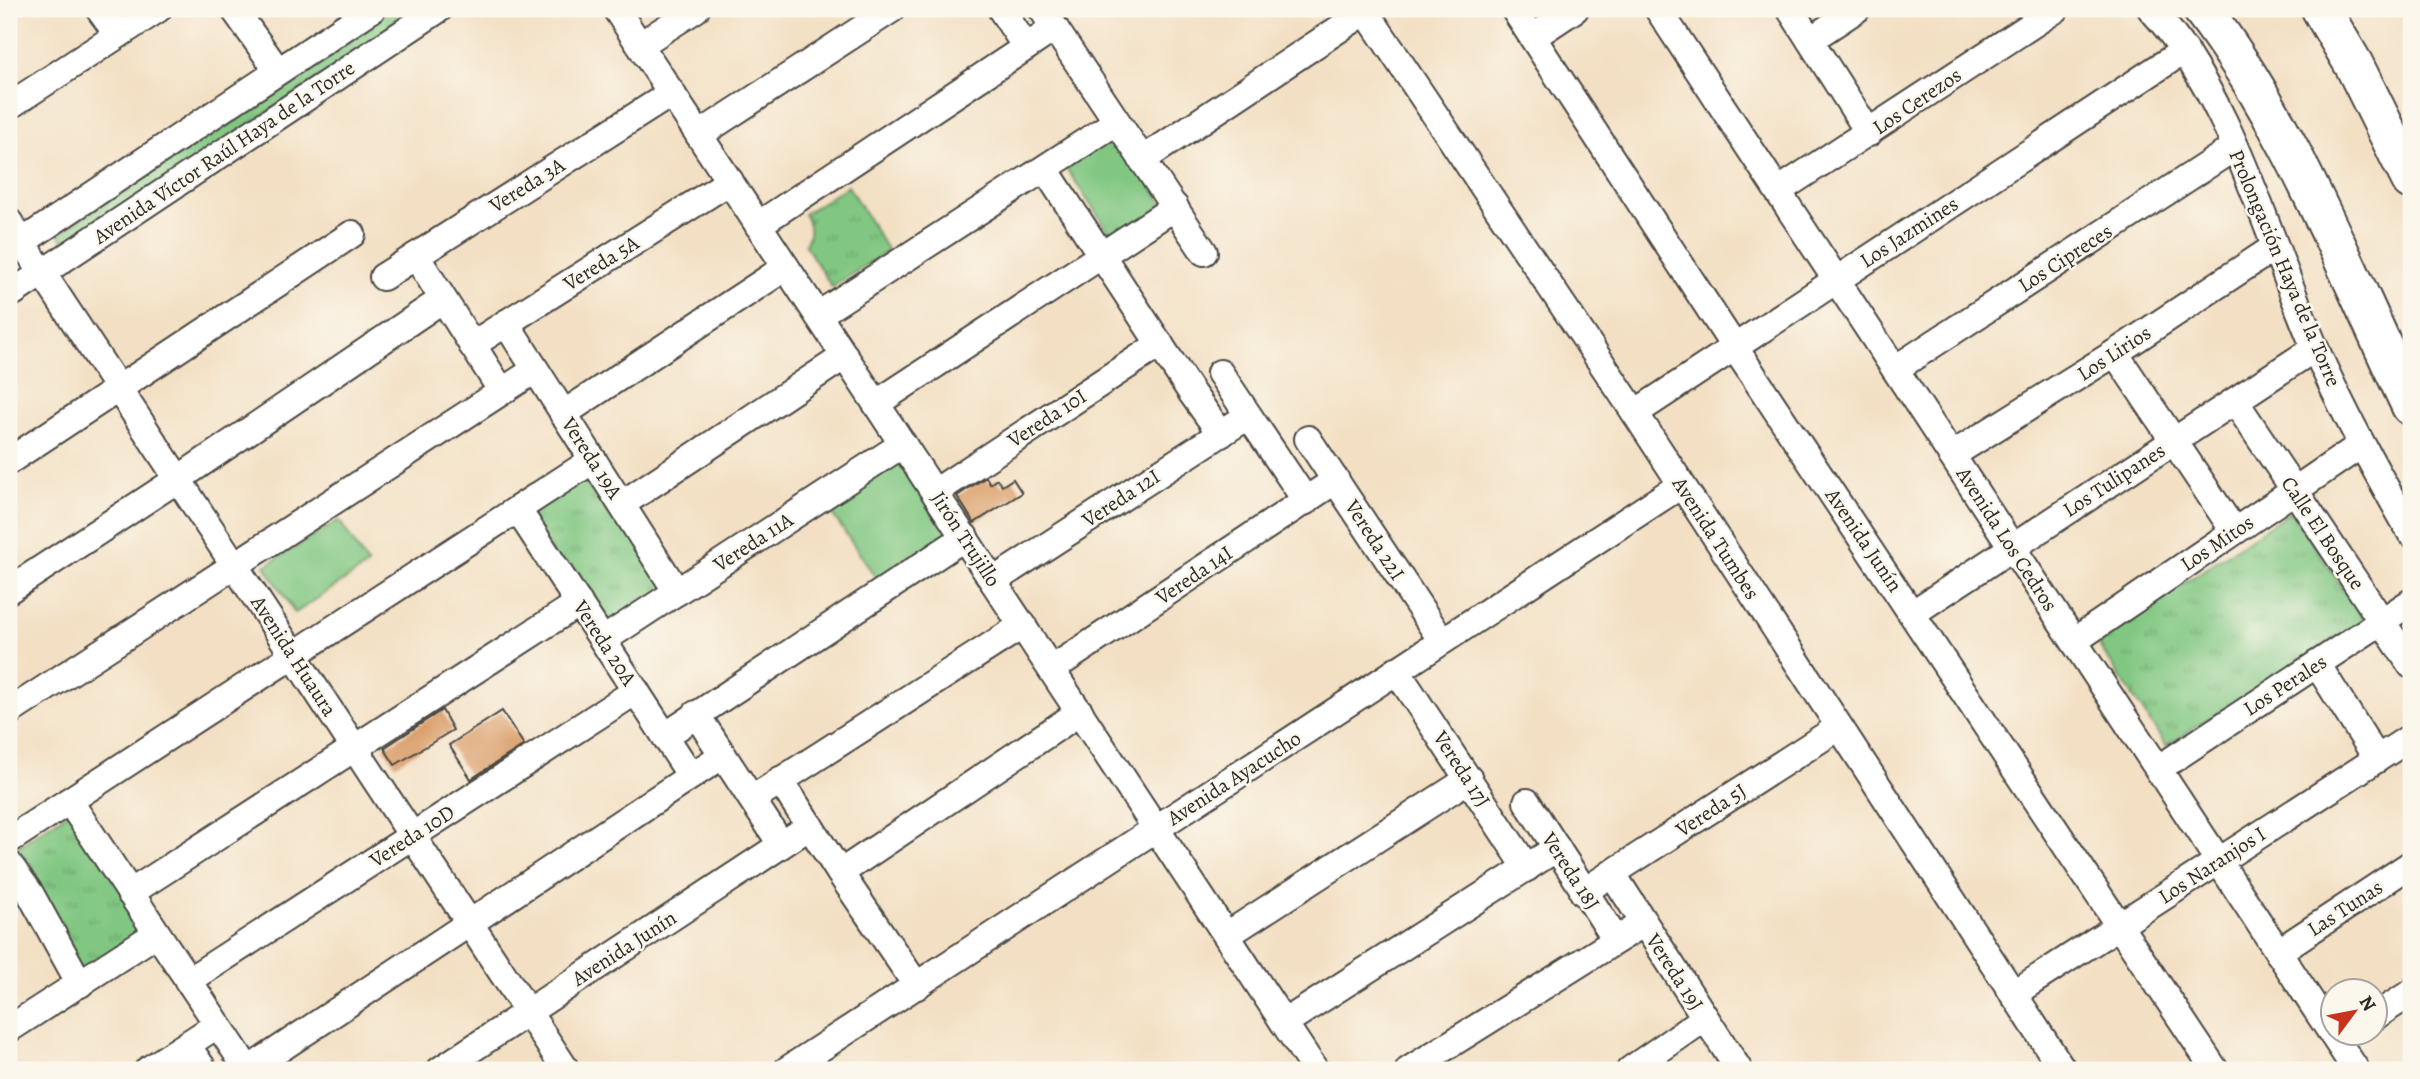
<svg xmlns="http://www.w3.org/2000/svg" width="2420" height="1079" font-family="Alegreya,serif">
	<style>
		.green { fill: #81c782; stroke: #567956; stroke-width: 2 }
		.park { fill: url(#park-tufts); stroke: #567956; stroke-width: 2 }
		.building { fill: #d7955d }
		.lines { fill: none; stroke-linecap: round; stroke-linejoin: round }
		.minor-casing { stroke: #494642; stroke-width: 30 }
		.highway-casing { stroke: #494642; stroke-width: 42 }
		.minor { stroke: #fff; stroke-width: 26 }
		.highway { stroke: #fff; stroke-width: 38 }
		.labels { text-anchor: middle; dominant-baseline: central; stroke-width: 5; stroke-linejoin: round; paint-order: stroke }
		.street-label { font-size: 21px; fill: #2b2b2b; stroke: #fbf7ec }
	</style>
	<defs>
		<pattern id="park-tufts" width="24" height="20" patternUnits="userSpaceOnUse" patternTransform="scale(1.75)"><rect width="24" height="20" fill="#81c782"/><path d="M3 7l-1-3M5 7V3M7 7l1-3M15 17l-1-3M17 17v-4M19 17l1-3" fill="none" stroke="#6aa26b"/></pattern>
	</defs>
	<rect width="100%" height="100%" fill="#fbf7ec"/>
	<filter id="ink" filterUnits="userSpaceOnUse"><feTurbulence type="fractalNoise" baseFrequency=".0143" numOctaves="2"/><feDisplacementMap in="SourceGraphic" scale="14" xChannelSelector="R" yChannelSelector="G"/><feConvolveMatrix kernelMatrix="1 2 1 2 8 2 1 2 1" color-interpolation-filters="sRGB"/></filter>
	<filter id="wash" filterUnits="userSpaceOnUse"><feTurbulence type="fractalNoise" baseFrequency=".00686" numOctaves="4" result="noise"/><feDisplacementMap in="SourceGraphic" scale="28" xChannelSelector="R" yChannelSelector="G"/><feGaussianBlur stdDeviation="1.57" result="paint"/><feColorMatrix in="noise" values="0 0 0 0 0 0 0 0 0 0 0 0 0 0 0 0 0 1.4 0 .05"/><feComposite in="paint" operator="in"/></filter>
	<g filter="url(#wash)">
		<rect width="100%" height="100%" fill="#f3e0c4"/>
		<g class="green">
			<path d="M388,9H424L67,245L58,234L132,186L170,152Z"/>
			<path d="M1117,134L1166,209L1115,241L1066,168Z"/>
			<path d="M902,450L957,537L881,585L824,502Z"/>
			<path d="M339,520L368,565L295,613L265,566Z"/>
		</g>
		<g class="park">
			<path d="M848,186L888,251L832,287L805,245C811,234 811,225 804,214Z"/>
			<path d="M592,468L670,591L603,633L525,511Z"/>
			<path d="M2291,511L2364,620L2166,746L2097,642Z"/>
			<path d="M70,811L148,931L83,974L10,852Z"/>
		</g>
		<g id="blocks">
			<g class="building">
				<path d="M986,477L990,484L997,479L1002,486L1013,479L1022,493L974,523L957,496Z"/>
				<path d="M442,710L453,730L395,765L384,748Z"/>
				<path d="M502,711L524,745L471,779L449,745Z"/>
			</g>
		</g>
	</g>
	<g filter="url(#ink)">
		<use href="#blocks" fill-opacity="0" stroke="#494642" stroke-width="2"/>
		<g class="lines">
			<defs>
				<g id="minor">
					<path d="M99,9L118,35"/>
					<path d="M234,9L278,71"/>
					<path d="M616,9L1315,1070"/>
					<path d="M1001,9L1026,47"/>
					<path d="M1042,9L1204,252"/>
					<path d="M1364,9L1635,413L2063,1070"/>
					<path d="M1514,9L1735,348L2215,1070"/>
					<path d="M1658,9L2356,1070"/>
					<path d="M1790,9L1869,133"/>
					<path d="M2151,9C2232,96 2268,240 2315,348C2343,412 2377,473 2411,533"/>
					<path d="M1533,37L1575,9"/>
					<path d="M1810,40L1857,9"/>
					<path d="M640,45L696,9"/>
					<path d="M9,106L158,9"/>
					<path d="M699,135L892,9"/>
					<path d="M1142,160L1366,11"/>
					<path d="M1045,169L1191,392L1221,434"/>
					<path d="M1778,191L2056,9"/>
					<path d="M9,222L566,1070"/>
					<path d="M758,225L1055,28"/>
					<path d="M10,250L372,9"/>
					<path d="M416,256L501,390"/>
					<path d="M383,277L672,93"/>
					<path d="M9,295L439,9"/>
					<path d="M818,315L1116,122"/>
					<path d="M506,323L677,592"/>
					<path d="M472,345L730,181"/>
					<path d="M2115,353L2234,531"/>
					<path d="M1895,369L2235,147"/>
					<path d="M1220,373L1306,501"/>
					<path d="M2235,401L2411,665"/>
					<path d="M877,403L1175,207"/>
					<path d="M1635,413L2185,50"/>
					<path d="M563,414L786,267"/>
					<path d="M1308,439L1442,641"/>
					<path d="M1952,455L2115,353L2275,247"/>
					<path d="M9,461L352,234"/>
					<path d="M935,492L1160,344"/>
					<path d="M622,504L845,356"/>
					<path d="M518,510L691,776"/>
					<path d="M993,581L1248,416"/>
					<path d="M9,590L178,479L443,299"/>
					<path d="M1913,613L2315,348"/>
					<path d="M603,640L903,444"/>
					<path d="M2074,641L2361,445"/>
					<path d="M2317,664L2377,759"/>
					<path d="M1052,669L1336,480"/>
					<path d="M1396,670L1527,868"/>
					<path d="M9,712L535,370"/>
					<path d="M696,714L781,844"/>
					<path d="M665,736L965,537"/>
					<path d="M2158,769L2411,602"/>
					<path d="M780,780L840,873L917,986"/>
					<path d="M752,799L1023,625"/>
					<path d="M70,802L248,1070"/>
					<path d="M1527,802L1616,940"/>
					<path d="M9,840L593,460"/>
					<path d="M9,864L30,893L80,984"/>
					<path d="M840,873L1080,712"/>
					<path d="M1612,873L1739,1070"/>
					<path d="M1583,892L1839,727"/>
					<path d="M130,893L579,603"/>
					<path d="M1227,935L1469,779"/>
					<path d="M2278,952L2411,864"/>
					<path d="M188,981L636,691"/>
					<path d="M2013,994L2411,737"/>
					<path d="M2374,1017L2411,993"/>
					<path d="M1284,1023L1557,848"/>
					<path d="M9,1029L156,934"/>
					<path d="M187,1045L204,1070"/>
					<path d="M148,1070L217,1025"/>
					<path d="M248,1070L723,755"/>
					<path d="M440,1070L810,826"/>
					<path d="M787,1070L1681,485"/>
					<path d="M1409,1070L1644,923"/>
					<path d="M1630,1070L1705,1018"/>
				</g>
				<g id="highway">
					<path d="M2202,9C2293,128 2346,272 2411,406"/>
					<path d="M2321,9L2354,65L2411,180"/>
				</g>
			</defs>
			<use href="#minor" class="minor-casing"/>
			<use href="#highway" class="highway-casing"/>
			<use href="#minor" class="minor"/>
			<use href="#highway" class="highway"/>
		</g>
	</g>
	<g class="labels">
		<g class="street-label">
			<text transform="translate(1917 101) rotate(-34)">Los Cerezos</text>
			<text transform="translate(224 152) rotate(-34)">Avenida Víctor Raúl Haya de la Torre</text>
			<text transform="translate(527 185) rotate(-32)">Vereda 3A</text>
			<text transform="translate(1909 232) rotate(-33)">Los Jazmines</text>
			<text transform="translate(2065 258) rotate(-33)">Los Cipreces</text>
			<text transform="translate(601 263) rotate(-32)">Vereda 5A</text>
			<text transform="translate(2285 268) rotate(67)">Prolongación Haya de la Torre</text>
			<text transform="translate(2114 353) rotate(-33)">Los Lirios</text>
			<text transform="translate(1047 418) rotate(-33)">Vereda 10I</text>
			<text transform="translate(592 458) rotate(57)">Vereda 19A</text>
			<text transform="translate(2114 480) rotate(-33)">Los Tulipanes</text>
			<text transform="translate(1121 498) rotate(-33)">Vereda 12I</text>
			<text transform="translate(2323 533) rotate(56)">Calle El Bosque</text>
			<text transform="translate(1716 538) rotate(57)">Avenida Tumbes</text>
			<text transform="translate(966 539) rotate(57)">Jirón Trujillo</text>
			<text transform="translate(2007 539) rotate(57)">Avenida Los Cedros</text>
			<text transform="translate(1375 540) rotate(57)">Vereda 22I</text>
			<text transform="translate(1864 540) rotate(56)">Avenida Junín</text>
			<text transform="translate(753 542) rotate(-33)">Vereda 11A</text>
			<text transform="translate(2217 543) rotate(-34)">Los Mitos</text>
			<text transform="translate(1194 575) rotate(-34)">Vereda 14I</text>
			<text transform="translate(605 643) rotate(57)">Vereda 20A</text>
			<text transform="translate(294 656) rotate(57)">Avenida Huaura</text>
			<text transform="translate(2285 685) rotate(-33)">Los Perales</text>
			<text transform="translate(1462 769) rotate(57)">Vereda 17J</text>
			<text transform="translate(1234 778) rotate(-33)">Avenida Ayacucho</text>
			<text transform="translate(1711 810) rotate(-33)">Vereda 5J</text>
			<text transform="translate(412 836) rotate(-33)">Vereda 10D</text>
			<text transform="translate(2212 865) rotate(-33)">Los Naranjos I</text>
			<text transform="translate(1571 871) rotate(57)">Vereda 18J</text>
			<text transform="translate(2345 908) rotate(-33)">Las Tunas</text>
			<text transform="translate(624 948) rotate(-33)">Avenida Junín</text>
			<text transform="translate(1675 972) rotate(57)">Vereda 19J</text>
		</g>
	</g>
	<rect width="2420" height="1079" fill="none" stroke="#fbf7ec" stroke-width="35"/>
	<g transform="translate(2354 1012) rotate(58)"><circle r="33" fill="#fbf7ec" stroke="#a8a59f" stroke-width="2"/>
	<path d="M0-5L12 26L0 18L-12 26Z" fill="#c8321e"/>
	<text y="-10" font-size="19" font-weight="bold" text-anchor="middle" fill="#2b2b2b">N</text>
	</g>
</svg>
